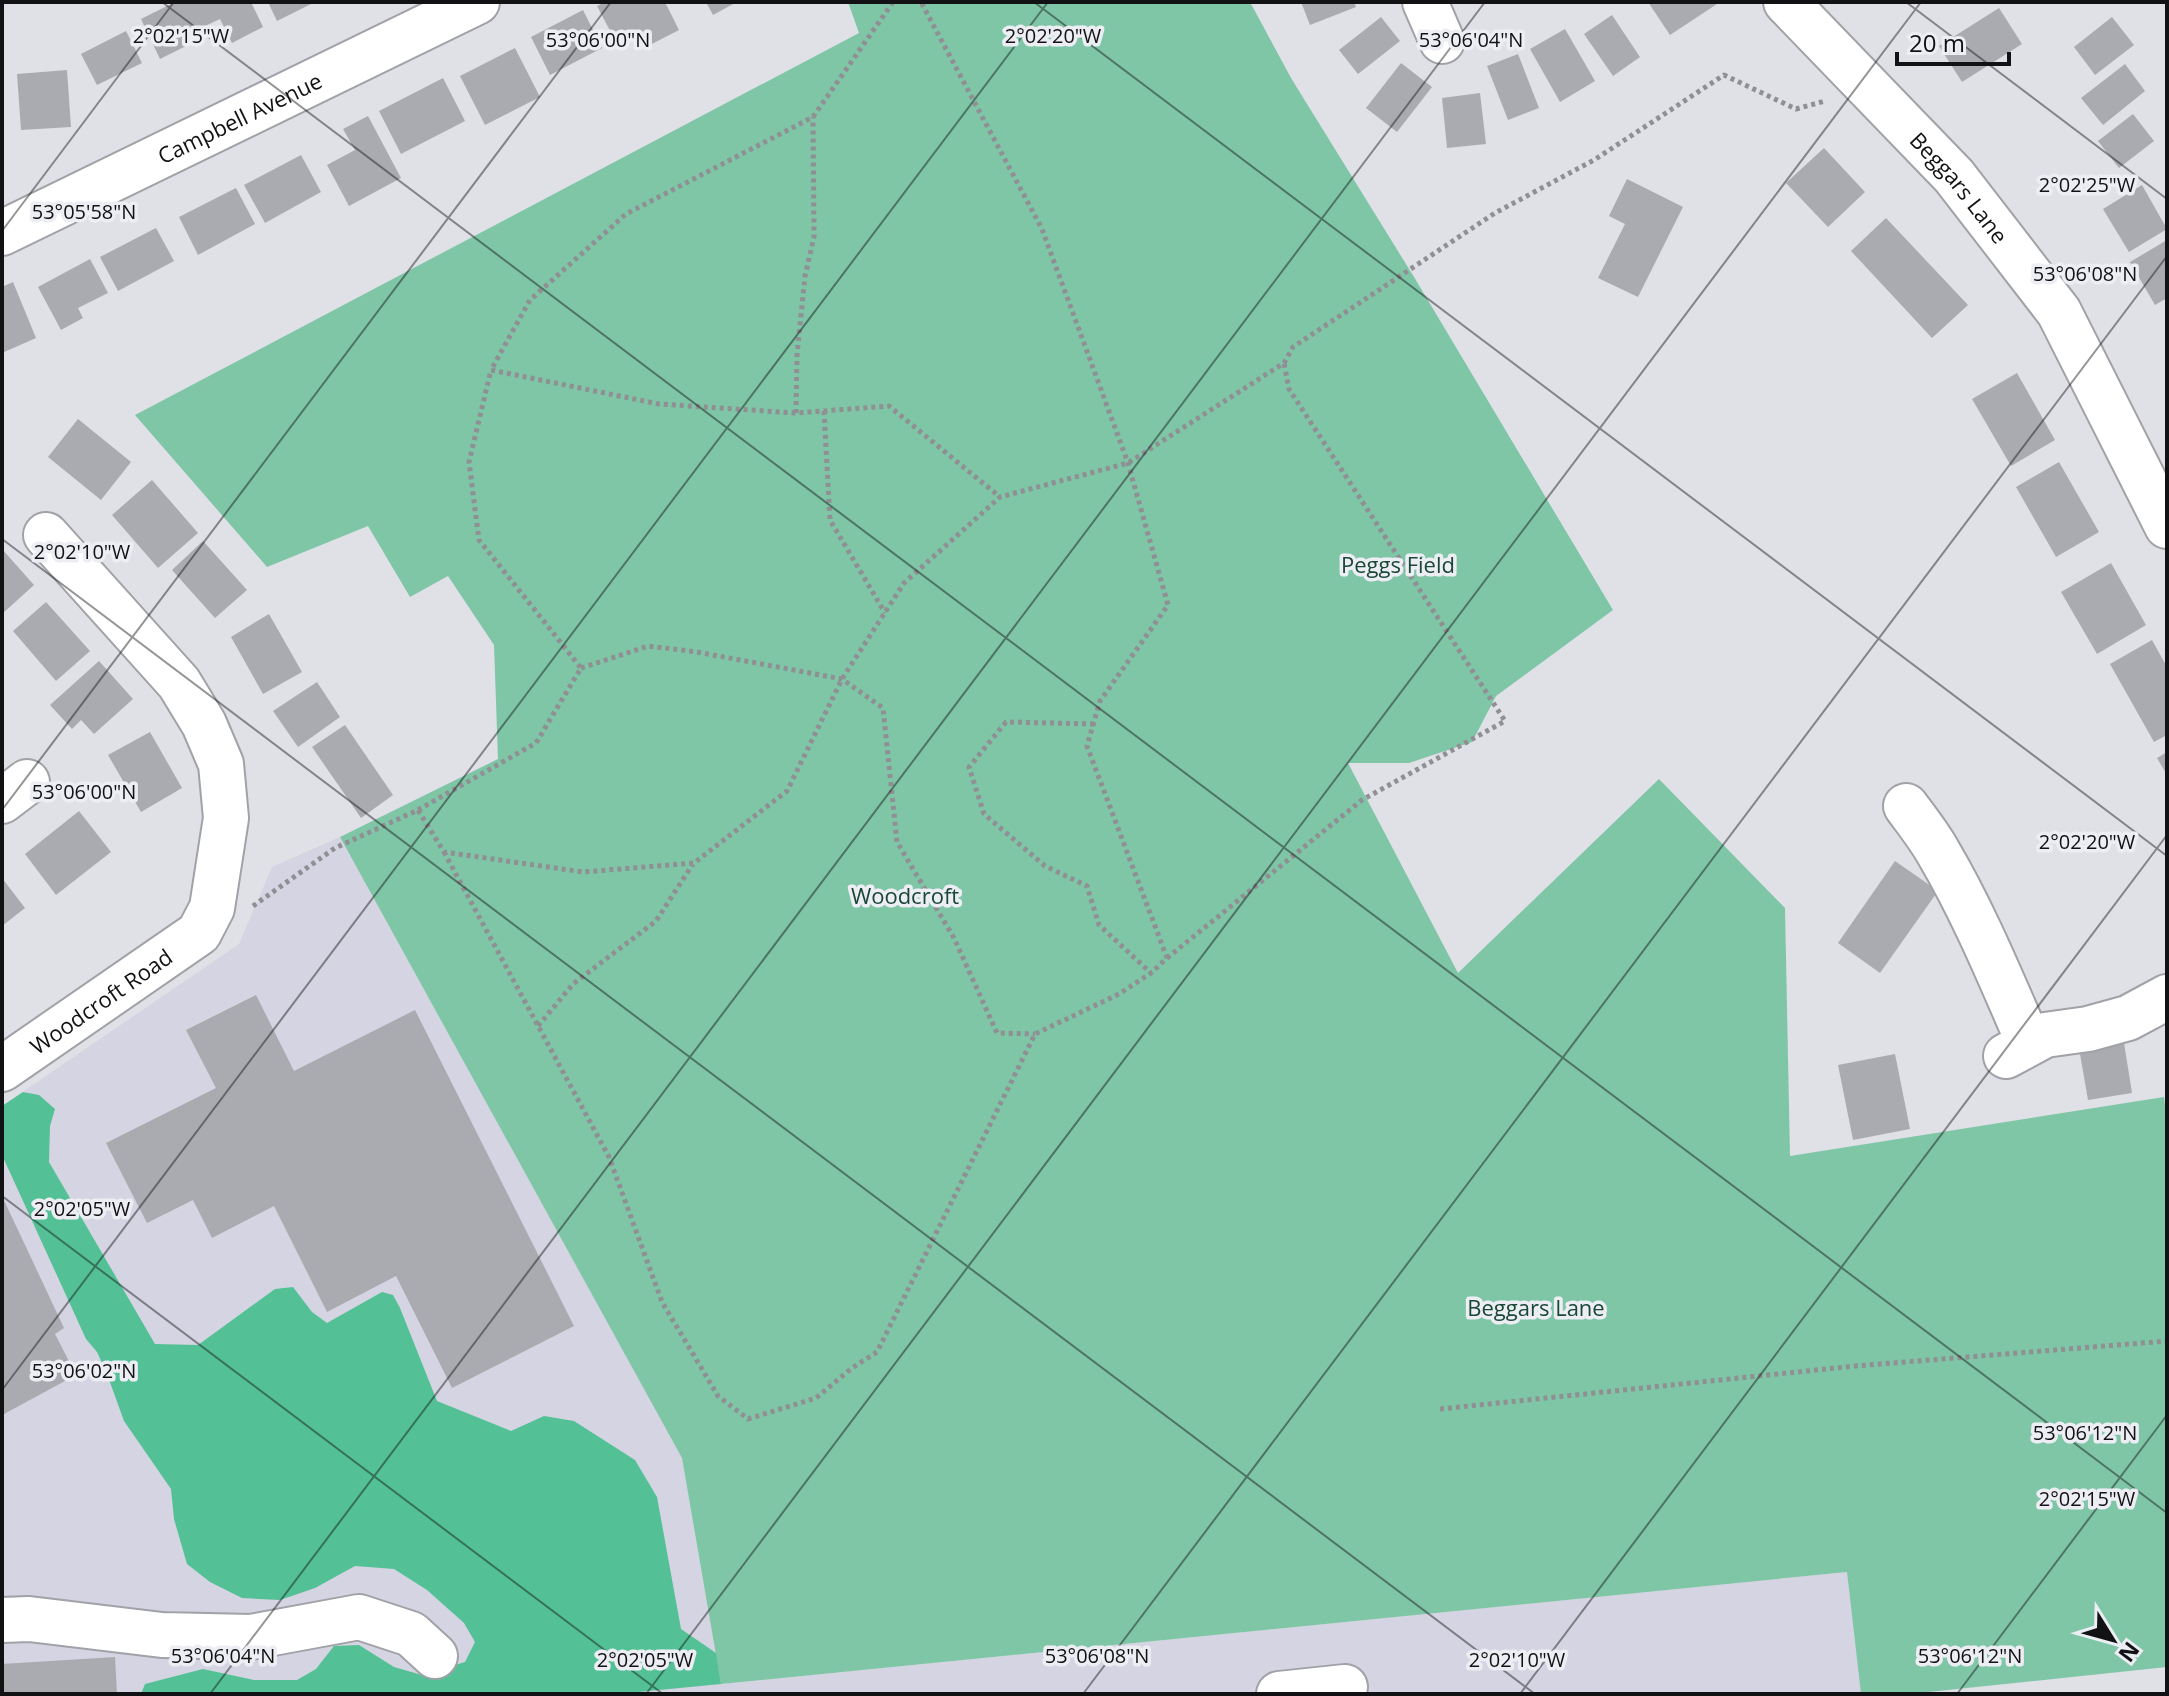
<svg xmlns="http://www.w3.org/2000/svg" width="2169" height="1696" font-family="'Open Sans',sans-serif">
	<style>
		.built { fill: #d4d4e2 }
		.green { fill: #7fc6a7 }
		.forest { fill: #53c195 }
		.building { fill: #aaaab1 }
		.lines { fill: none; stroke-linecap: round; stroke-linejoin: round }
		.minor-casing { stroke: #a1a2a8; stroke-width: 48 }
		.path { stroke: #8f8f94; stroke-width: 5; stroke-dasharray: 4 4; stroke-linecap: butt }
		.minor { stroke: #fff; stroke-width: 44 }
		.ticks { fill: none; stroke: #121214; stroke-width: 2; stroke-opacity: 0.45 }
		.labels { text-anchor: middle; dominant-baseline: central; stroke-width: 7; stroke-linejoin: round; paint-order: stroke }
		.street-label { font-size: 22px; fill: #121214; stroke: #ededf4 }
		.park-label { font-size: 22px; fill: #194835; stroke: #ededf4 }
		.ticks-label { font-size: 20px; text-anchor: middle; fill: #121214; stroke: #ededf4; stroke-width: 7; stroke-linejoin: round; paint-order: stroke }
	</style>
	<rect width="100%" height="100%" fill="#e0e0e7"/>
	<path class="built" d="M340,837L682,1458L721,1684L1847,1572L1861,1694H2V1106L239,944L272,867Z"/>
	<path class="green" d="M848,2H1250L1291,78L1414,277L1613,610L1496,696L1472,742L1409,763H1348L1458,973L1659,779L1785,908L1790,1156L2164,1097L2167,1119V1667L1909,1694H1861L1847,1572L721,1684L682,1458L340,837L498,759L494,645L448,576L410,597L368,526L267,567L135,415L859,33Z"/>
	<path class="forest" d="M23,1092L39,1095L55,1109L50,1126L49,1162L155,1344L198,1345L275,1289L293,1287L312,1312L327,1323L382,1292L393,1295L400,1308L437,1401L511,1431L544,1416L574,1421L635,1460L657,1497L681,1629L716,1653L721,1684L618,1694H141L145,1684L203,1669L254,1680H297L316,1669L334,1646L359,1645L394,1667L422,1675L465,1662L475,1642L464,1623L427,1590L394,1569L355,1566L315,1588L280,1600L242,1598L210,1582L187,1564L174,1519L171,1489L124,1421L107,1374L97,1352L86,1339L2,1155V1106Z"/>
	<g class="building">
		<path d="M175,2H251L263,27L232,43L220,19L188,34L192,43L160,59L141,19Z"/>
		<path d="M268,2H315L277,21Z"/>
		<path d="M605,2H665L679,30L644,48L636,32L616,42L597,6Z"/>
		<path d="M706,2H737L713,15Z"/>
		<path d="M1301,2H1354L1356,7L1310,25Z"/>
		<path d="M1648,2H1720L1670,35Z"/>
		<path d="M1999,8L2022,44L1962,82L1939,46Z"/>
		<path d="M583,10L602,48L550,75L531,37Z"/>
		<path d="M1612,15L1640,57L1613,76L1584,34Z"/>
		<path d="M1381,17L1400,41L1358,74L1339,50Z"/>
		<path d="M2112,17L2134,45L2095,75L2074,47Z"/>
		<path d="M1565,29L1595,81L1560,102L1530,49Z"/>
		<path d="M126,31L142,63L97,85L81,54Z"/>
		<path d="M515,48L540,97L485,125L460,76Z"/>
		<path d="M1518,54L1539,108L1508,120L1487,66Z"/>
		<path d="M1401,63L1432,87L1397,132L1366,108Z"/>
		<path d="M2125,64L2145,91L2103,125L2081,98Z"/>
		<path d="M67,70L71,127L21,130L17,74Z"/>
		<path d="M443,78L465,121L401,154L379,111Z"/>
		<path d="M1480,93L1486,144L1447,148L1442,98Z"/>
		<path d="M2133,114L2154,141L2119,168L2098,141Z"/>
		<path d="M368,116L401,178L349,206L327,165L355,150L343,129Z"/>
		<path d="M1824,148L1865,192L1828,227L1786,183Z"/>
		<path d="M301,155L321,192L265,223L244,185Z"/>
		<path d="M1627,179L1683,207L1638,297L1598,278L1625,224L1609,216Z"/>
		<path d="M2142,185L2167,229L2129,252L2103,209Z"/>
		<path d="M236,188L255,224L198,255L179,217Z"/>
		<path d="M1886,218L1968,305L1932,338L1851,251Z"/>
		<path d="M156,228L174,261L118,291L100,257Z"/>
		<path d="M2167,240V298L2155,305L2130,262Z"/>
		<path d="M90,259L108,293L78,308L83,318L61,330L38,287Z"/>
		<path d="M13,282L36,338L2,353V287Z"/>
		<path d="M2017,373L2055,440L2011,466L1972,399Z"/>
		<path d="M78,419L131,462L101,500L48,457Z"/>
		<path d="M2059,462L2099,532L2056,557L2016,487Z"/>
		<path d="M152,480L198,533L158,568L112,515Z"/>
		<path d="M203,541L247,590L215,618L172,570Z"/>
		<path d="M2,549L34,585L2,614Z"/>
		<path d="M2111,563L2146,625L2097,654L2061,592Z"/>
		<path d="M46,602L90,651L56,681L13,631Z"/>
		<path d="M269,614L302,672L263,694L231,637Z"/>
		<path d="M2152,640L2167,667V735L2154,742L2110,664Z"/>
		<path d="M99,661L133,699L94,734L81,720L72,729L50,705Z"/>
		<path d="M317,682L340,717L298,747L273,711Z"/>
		<path d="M345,725L393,795L361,818L312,747Z"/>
		<path d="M150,732L182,788L141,812L108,755Z"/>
		<path d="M2167,752V775L2157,758Z"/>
		<path d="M79,811L111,852L56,895L25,854Z"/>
		<path d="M1895,861L1938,891L1880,973L1838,943Z"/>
		<path d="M2,878L25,908L2,926Z"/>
		<path d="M256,995L294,1071L415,1010L574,1326L452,1388L396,1276L327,1312L274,1206L212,1238L193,1200L147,1223L106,1143L216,1088L186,1030Z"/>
		<path d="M2122,1030L2132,1093L2088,1100L2077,1037Z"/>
		<path d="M1895,1054L1910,1129L1853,1140L1838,1065Z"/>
		<path d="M2,1196L64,1328L55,1334L76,1375L4,1414L2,1411Z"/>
		<path d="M115,1657L117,1694H2V1664Z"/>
	</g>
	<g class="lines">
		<defs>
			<g id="minor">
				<path d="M1425,2L1442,41"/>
				<path id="s1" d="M1786,2L1954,176L2059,312L2167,526"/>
				<path id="s2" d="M2,233L477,2"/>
				<path d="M2,801L27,782"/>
				<path d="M1906,806C1917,821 1929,836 1938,852C1974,913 2001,979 2029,1043"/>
				<path d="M2006,1056L2045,1035L2088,1029L2128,1018L2167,997"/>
				<path id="s3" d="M2,1069L199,933L212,908L226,818L221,764L204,724L179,683L46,535"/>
				<path d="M2,1620L29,1619L162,1635L251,1637L359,1617L411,1634L435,1656"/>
				<path d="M1279,1694L1345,1687"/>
			</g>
		</defs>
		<use href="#minor" class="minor-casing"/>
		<g class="path">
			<path d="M893,2L813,117L626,214L530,300L491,370L659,404L796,413L889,406L1000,497"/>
			<path d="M824,411L830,520L885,613"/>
			<path d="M796,413L797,355L805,276L814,237L813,117"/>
			<path d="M581,668L648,646L697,652L842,679L883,708L897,842L954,938L997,1033L1035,1034"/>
			<path d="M1094,724L1006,722L969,767L984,814L1045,866L1087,886L1099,925L1151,973"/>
			<path d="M418,810L536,743L581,668L479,540L469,462L491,370"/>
			<path d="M444,852L609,1157L662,1302L718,1396L748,1419L816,1398L852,1368L877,1352L1035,1034L1119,994L1151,973L1167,958L1087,746L1100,701L1168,605L1128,463L1042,229L921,2"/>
			<path d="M253,906L335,848L418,810L444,852L583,872L694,863L787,791L842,679L904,583L1000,497L1128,463L1284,363L1293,347L1495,213L1594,160L1724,75L1796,109L1825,101"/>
			<path d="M1167,958L1362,800L1505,721L1289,389L1284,363"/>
			<path d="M538,1026L573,984L656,921L693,864"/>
			<path d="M1440,1409L1855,1366L2167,1341"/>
		</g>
		<use href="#minor" class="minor"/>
	</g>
	<path class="ticks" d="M162,2L2167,1513M1034,2L2167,856M1906,2L2167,199M2,231L174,2M2,539L1535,1694M2,810L611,2M2,1196L663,1694M2,1390L1048,2M210,1694L1485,2M646,1694L1921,2M1083,1694L2167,256M1520,1694L2167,835M1957,1694L2167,1415"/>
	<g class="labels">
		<g class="street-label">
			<text stroke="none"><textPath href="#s2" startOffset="264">Campbell Avenue</textPath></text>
			<text stroke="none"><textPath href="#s1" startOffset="254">Beggars Lane</textPath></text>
			<text stroke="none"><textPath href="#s3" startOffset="120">Woodcroft Road</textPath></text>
		</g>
		<g class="park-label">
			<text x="1398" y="564">Peggs Field</text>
			<text x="905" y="895">Woodcroft</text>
			<text x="1536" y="1307">Beggars Lane</text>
		</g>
	</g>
	<g class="ticks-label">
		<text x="181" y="43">2°02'15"W</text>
		<text x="1053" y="43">2°02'20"W</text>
		<text x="598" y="47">53°06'00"N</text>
		<text x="1471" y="47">53°06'04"N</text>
		<text x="2087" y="192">2°02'25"W</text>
		<text x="84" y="219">53°05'58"N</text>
		<text x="2085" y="281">53°06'08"N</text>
		<text x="82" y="559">2°02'10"W</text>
		<text x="84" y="799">53°06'00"N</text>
		<text x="2087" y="849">2°02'20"W</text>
		<text x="82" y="1216">2°02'05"W</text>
		<text x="84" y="1378">53°06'02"N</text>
		<text x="2085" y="1440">53°06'12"N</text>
		<text x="2087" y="1506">2°02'15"W</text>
		<text x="223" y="1663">53°06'04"N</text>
		<text x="1097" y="1663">53°06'08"N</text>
		<text x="1970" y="1663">53°06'12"N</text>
		<text x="645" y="1667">2°02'05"W</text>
		<text x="1517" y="1667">2°02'10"W</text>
	</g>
	<rect width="2169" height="1696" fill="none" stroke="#121214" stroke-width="8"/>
	<g transform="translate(2113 1640) rotate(127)" stroke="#ededf4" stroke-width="6" paint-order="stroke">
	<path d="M0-6L14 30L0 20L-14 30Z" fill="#121214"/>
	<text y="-12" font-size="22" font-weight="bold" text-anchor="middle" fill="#121214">N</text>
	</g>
	<path d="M1897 52v12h112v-12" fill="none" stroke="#121214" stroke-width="4"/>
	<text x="1909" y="52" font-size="24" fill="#121214" stroke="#ededf4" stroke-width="6" paint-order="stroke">20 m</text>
</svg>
